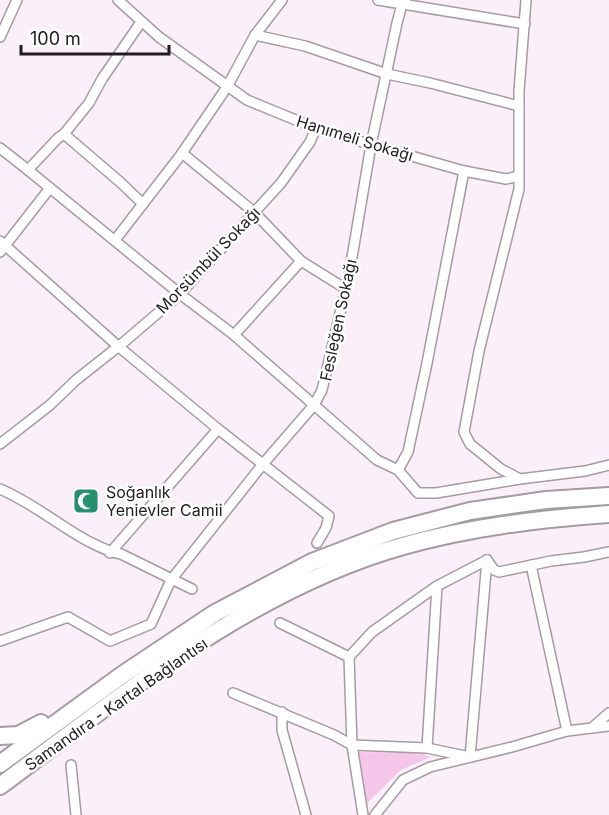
<svg xmlns="http://www.w3.org/2000/svg" width="609" height="815" font-family="Inter,sans-serif">
	<style>
		.green { fill: #f5c6ea }
		.lines { fill: none; stroke-linecap: round; stroke-linejoin: round }
		.minor-casing { stroke: #a69ba3; stroke-width: 12 }
		.motorway-casing { stroke: #a69ba3; stroke-width: 20 }
		.minor { stroke: #fff; stroke-width: 9 }
		.motorway { stroke: #fff; stroke-width: 16 }
		.labels { text-anchor: middle; dominant-baseline: central; stroke-width: 5; stroke-linejoin: round; paint-order: stroke }
		.street-label { font-size: 16px; fill: #211d20; stroke: #fff }
		.poi-label { font-size: 16px; fill: #211d20; stroke: #fff; text-anchor: start }
	</style>
	<rect width="100%" height="100%" fill="#fbf0f9"/>
	<path class="green" d="M358,752L421,753L431,757L401,770L366,804Z"/>
	<g class="lines">
		<defs>
			<g id="minor">
				<path d="M118,0L159,37L247,100L320,130L464,171L506,179L519,176"/>
				<path d="M378,0L525,24"/>
				<path d="M526,0L519,91V189L479,351L464,432L470,444L501,469L520,479L585,471L609,465"/>
				<path d="M255,35L282,0"/>
				<path d="M0,37L17,0"/>
				<path d="M64,134L120,182L143,204"/>
				<path d="M0,148L28,170L58,138L64,134L89,103L102,79L141,22"/>
				<path d="M182,153L254,212L301,261L234,335"/>
				<path d="M28,170L180,294L234,335L377,460L398,470L418,493H436L520,479"/>
				<path d="M115,240L180,156L227,87L255,35L305,46L387,74L430,83L519,106"/>
				<path d="M0,241L119,347L218,429L110,553"/>
				<path d="M0,252L50,188"/>
				<path d="M301,261L346,289"/>
				<path d="M218,429L329,516L326,528L317,543"/>
				<path d="M0,444L50,405L76,380L124,342L180,294L281,183L310,142L316,128"/>
				<path d="M398,470L408,452L427,363L464,171"/>
				<path d="M0,489C31,502 57,524 86,540C98,546 108,552 121,554L192,589"/>
				<path d="M487,560L494,570L499,572L551,561L584,557L609,552"/>
				<path d="M531,565L567,731"/>
				<path d="M280,623L349,657"/>
				<path d="M0,641L68,617L110,641L151,624L171,580L263,464L314,405L322,390L349,275L371,145L397,23L402,4L405,0"/>
				<path d="M233,693L334,735L352,745L427,748L470,757L487,560"/>
				<path d="M282,712V730L306,815"/>
				<path d="M593,727L609,713"/>
				<path d="M427,748L437,586"/>
				<path d="M71,765L76,815"/>
				<path d="M363,815L352,745L349,657L372,632L437,586L487,560"/>
				<path d="M375,815L403,780L430,767L512,747L567,731L609,726"/>
			</g>
			<g id="motorway">
				<path d="M0,736L18,735L41,723"/>
				<path d="M0,764L122,675L215,613L312,562L393,531L470,511L546,500L609,496"/>
				<path d="M0,786C124,694 253,588 403,546C470,527 539,519 609,514"/>
			</g>
		</defs>
		<use href="#minor" class="minor-casing"/>
		<use href="#motorway" class="motorway-casing"/>
		<use href="#minor" class="minor"/>
		<use href="#motorway" class="motorway"/>
	</g>
	<defs>
		<symbol id="mosque-square" viewBox="-11 -11 22 22"><rect x="-9" y="-9" width="18" height="18" rx="4" fill="#27916f" stroke="#fff"/><path d="M3.5-4.9A6 6 0 1 0 3.5 4.9A5 5 0 1 1 3.5-4.9Z" fill="#fff"/></symbol>
	</defs>
	<g fill-rule="evenodd">
		<use href="#mosque-square" x="71" y="486" width="30" height="30"/>
	</g>
	<g class="labels">
		<g class="street-label">
			<text transform="translate(355 138) rotate(17)">Hanımeli Sokağı</text>
			<text transform="translate(208 260) rotate(-46)">Morsümbül Sokağı</text>
			<text transform="translate(338 320) rotate(-78)">Fesleğen Sokağı</text>
			<text transform="translate(116 704) rotate(-35)">Samandıra - Kartal Bağlantısı</text>
		</g>
		<g class="poi-label">
			<text x="106" y="492">Soğanlık<tspan x="106" dy="18">Yenievler Camii</tspan></text>
		</g>
	</g>
	<path d="M21 45v9h148v-9" fill="none" stroke="#211d20" stroke-width="3"/>
	<text x="30" y="45" font-size="18" fill="#211d20" stroke="#ffffff" stroke-width="4.5" paint-order="stroke">100 m</text>
</svg>
